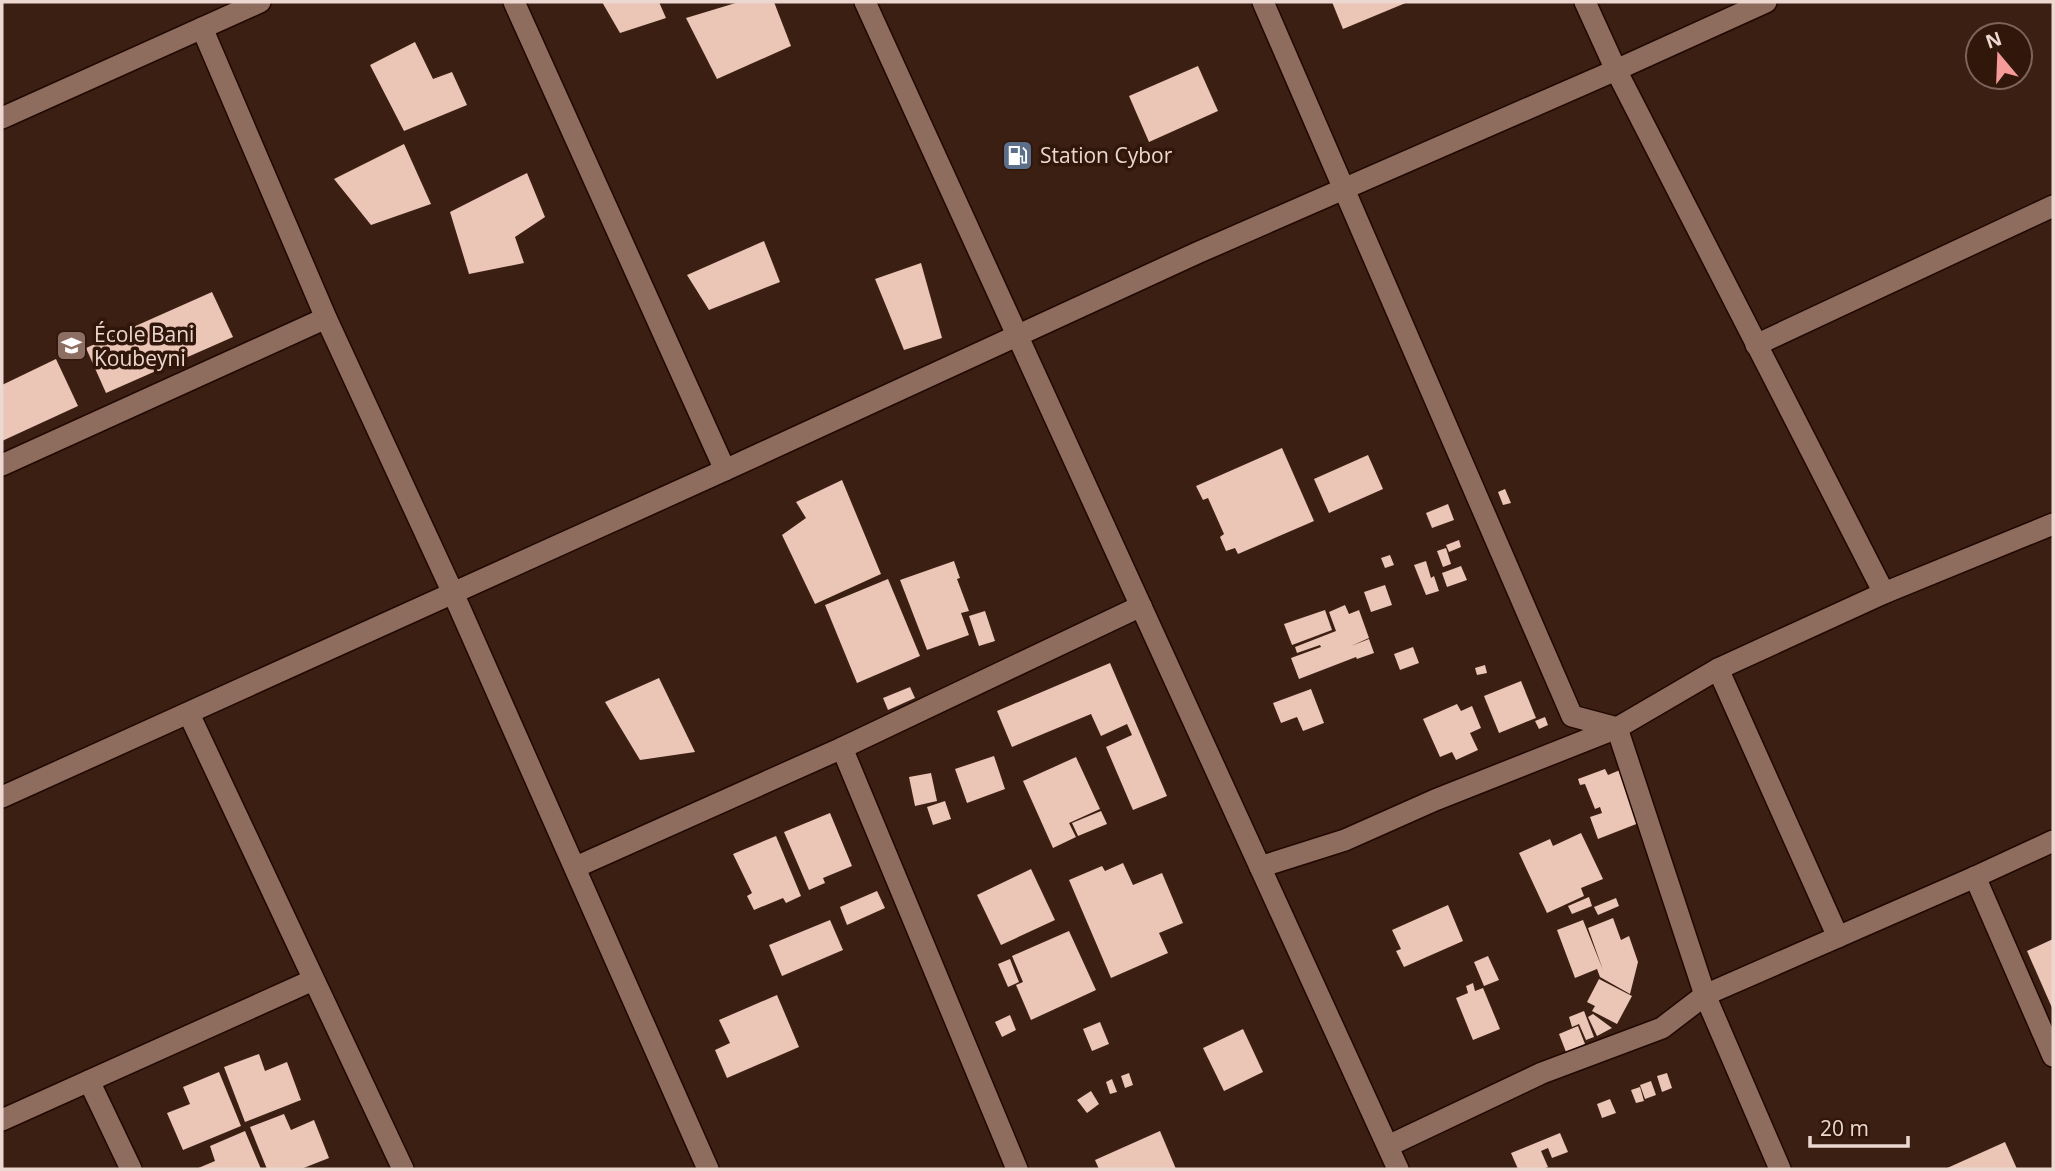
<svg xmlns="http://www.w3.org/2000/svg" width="2055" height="1171" font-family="'Open Sans',sans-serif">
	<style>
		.building { fill: #ebc5b6 }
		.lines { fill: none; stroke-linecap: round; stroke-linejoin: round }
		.minor-casing { stroke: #210801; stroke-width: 24 }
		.minor { stroke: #8e6d5e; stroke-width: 21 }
		.labels { text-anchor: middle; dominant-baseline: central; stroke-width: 7; stroke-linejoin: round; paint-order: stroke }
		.poi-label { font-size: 21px; fill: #ecd8d0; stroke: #31160a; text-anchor: start }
	</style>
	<rect width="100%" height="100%" fill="#3b1f13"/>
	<g class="building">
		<path d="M602,2H659L666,18L620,33Z"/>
		<path d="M739,2H774L791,46L717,79L686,18Z"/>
		<path d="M1332,2H1408L1343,29Z"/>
		<path d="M415,42L433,79L452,72L467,105L404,131L370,65Z"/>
		<path d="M1198,66L1218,111L1149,142L1129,96Z"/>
		<path d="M404,144L431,204L371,225L334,179Z"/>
		<path d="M527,173L545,217L515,237L524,263L469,274L450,212Z"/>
		<path d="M764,241L780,282L709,310L687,275Z"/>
		<path d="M921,263L942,338L904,350L875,279Z"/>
		<path d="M212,292L233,337L106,393L86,348Z"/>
		<path d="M56,359L78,406L2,441V385Z"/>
		<path d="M1282,448L1314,521L1238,554L1235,548L1226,551L1220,537L1224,534L1208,498L1203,500L1196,486Z"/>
		<path d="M1368,455L1383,489L1329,513L1314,479Z"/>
		<path d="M842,480L881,574L815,604L782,535L806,518L796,502Z"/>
		<path d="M1505,489L1511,503L1503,505L1498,492Z"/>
		<path d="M1448,504L1454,520L1432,528L1426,513Z"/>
		<path d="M1459,540L1461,547L1449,552L1446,545Z"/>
		<path d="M1446,548L1451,564L1443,567L1437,551Z"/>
		<path d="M1390,555L1394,565L1385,568L1381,558Z"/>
		<path d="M954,561L960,578L957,579L969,611L961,613L969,635L927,650L900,580Z"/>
		<path d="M1426,561L1431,578L1434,576L1439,591L1426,595L1414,565Z"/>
		<path d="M1461,566L1467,580L1447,587L1442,573Z"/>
		<path d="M888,579L920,656L857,683L825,605Z"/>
		<path d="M1385,585L1392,605L1371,612L1364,592Z"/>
		<path d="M1345,605L1349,614L1359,610L1369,638L1351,646L1369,639L1374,653L1357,659L1356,657L1299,679L1291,658L1321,647L1320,645L1297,653L1295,647L1336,631L1329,612Z"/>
		<path d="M1325,610L1332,630L1292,645L1284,624Z"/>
		<path d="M985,611L995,641L979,646L969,616Z"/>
		<path d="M1413,647L1419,663L1400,670L1394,654Z"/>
		<path d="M1110,663L1167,796L1133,810L1106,747L1132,735L1127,724L1101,736L1091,714L1012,747L997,711Z"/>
		<path d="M1485,665L1487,673L1477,675L1475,668Z"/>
		<path d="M659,678L695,752L640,760L605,702Z"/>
		<path d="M1521,681L1536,718L1499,733L1484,696Z"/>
		<path d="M910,687L915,698L888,710L883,698Z"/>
		<path d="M1311,689L1324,723L1303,731L1297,717L1281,723L1273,703Z"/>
		<path d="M1457,704L1461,711L1472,706L1481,728L1470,733L1478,750L1456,760L1452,752L1440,757L1423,719Z"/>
		<path d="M1545,717L1548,725L1539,729L1535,721Z"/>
		<path d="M994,756L1005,789L967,803L955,769Z"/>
		<path d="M1076,757L1100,809L1069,823L1076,837L1053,848L1023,781Z"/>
		<path d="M1625,768L1644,821L1598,839L1590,817L1602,813L1600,807L1595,809L1585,784L1580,785L1578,779L1605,769L1608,775Z"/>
		<path d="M931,773L937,801L915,806L909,777Z"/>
		<path d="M945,801L951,819L933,825L927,807Z"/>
		<path d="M1101,811L1107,824L1078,836L1072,823Z"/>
		<path d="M830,813L852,866L823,878L825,883L809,890L784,832Z"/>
		<path d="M1581,833L1603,879L1581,888L1584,896L1547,913L1519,853L1550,839L1553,846Z"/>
		<path d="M776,836L801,896L786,903L783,898L754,910L747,896L752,893L733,854Z"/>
		<path d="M1123,863L1133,885L1162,873L1183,923L1159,933L1168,953L1111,978L1069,880L1102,866L1105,871Z"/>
		<path d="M1031,869L1055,920L1001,945L977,895Z"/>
		<path d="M877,891L885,908L847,925L840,907Z"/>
		<path d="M1589,897L1592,906L1572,914L1568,906Z"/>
		<path d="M1616,898L1619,906L1598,915L1594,907Z"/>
		<path d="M1448,905L1463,941L1404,967L1396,951L1401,949L1392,930Z"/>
		<path d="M1613,918L1621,940L1629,936L1638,962L1630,994L1600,977L1597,969L1575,978L1557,930L1583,920L1603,970L1588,928Z"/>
		<path d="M830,920L843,950L782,976L769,945Z"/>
		<path d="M1069,931L1096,990L1031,1020L1016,985L1023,982L1012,956Z"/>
		<path d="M2053,939V1010L2027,951Z"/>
		<path d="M1488,956L1499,980L1484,986L1474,962Z"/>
		<path d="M1010,959L1019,982L1008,987L998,964Z"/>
		<path d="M1599,979L1632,996L1617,1024L1592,1011L1595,1006L1587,1002Z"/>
		<path d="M1473,983L1475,991L1483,988L1500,1029L1473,1040L1456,998L1468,993L1466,986Z"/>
		<path d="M777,995L799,1047L727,1078L715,1050L730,1043L719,1020Z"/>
		<path d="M1584,1011L1594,1037L1586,1040L1579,1024L1572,1027L1569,1017Z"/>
		<path d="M1593,1014L1612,1028L1597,1036L1588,1017Z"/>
		<path d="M1010,1015L1016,1030L1002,1037L995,1022Z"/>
		<path d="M1100,1022L1109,1044L1092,1051L1083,1029Z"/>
		<path d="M1578,1026L1585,1044L1566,1052L1559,1034Z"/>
		<path d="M1243,1029L1263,1072L1224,1091L1203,1048Z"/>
		<path d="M259,1054L265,1071L287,1062L301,1100L245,1122L224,1067Z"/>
		<path d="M219,1072L241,1126L183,1150L167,1113L190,1104L183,1087Z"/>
		<path d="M1129,1073L1133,1085L1125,1088L1121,1076Z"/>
		<path d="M1667,1073L1672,1088L1662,1092L1657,1076Z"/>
		<path d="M1112,1079L1117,1092L1110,1094L1106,1082Z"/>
		<path d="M1651,1081L1656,1095L1645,1099L1640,1085Z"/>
		<path d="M1640,1087L1644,1101L1636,1103L1631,1090Z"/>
		<path d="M1091,1091L1099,1104L1087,1113L1077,1100Z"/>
		<path d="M1610,1099L1616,1113L1602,1118L1597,1104Z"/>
		<path d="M284,1114L291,1130L314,1120L329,1158L301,1169H267L250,1127Z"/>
		<path d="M245,1131L261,1169H196L215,1161L210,1146Z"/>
		<path d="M1160,1131L1176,1169H1099L1095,1160Z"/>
		<path d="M1560,1133L1568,1152L1552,1158L1548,1148L1541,1151L1548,1167L1543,1169H1518L1511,1153Z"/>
		<path d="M2005,1142L2017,1169H1945Z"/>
	</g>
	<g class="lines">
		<defs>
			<g id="minor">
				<path d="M514,2L725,470"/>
				<path d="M865,2L1398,1169"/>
				<path d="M1263,2L1572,716L1617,728L1705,995L1780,1169"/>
				<path d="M1585,2L1616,70L1884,593"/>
				<path d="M202,28L326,318L453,593L708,1169"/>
				<path d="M2,118L260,2"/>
				<path d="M1756,345L2053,206"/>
				<path d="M2,465L326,318"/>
				<path d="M1718,669L1838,937"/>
				<path d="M189,714L403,1169"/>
				<path d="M842,748L1017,1169"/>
				<path d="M2,797L725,470L1197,253L1616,70L1766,2"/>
				<path d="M576,867L842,748L1141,606"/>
				<path d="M1260,867L1345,840L1435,800L1617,728L1718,669L1884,593L2053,524"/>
				<path d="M1975,877L2053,1056"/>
				<path d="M89,1081L131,1169"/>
				<path d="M2,1120L313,980"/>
				<path d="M1388,1146L1542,1073L1662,1028L1705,995L1975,877L2053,841"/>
			</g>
		</defs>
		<use href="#minor" class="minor-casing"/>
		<use href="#minor" class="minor"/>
	</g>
	<defs>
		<symbol id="fuel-square" viewBox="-11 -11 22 22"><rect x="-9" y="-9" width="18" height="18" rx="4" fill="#5c6f8a" stroke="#31160a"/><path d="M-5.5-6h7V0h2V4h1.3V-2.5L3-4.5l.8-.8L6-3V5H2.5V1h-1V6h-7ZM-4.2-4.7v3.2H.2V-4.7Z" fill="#fff"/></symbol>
		<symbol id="school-square" viewBox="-11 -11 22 22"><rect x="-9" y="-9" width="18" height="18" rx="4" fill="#8d6e63" stroke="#31160a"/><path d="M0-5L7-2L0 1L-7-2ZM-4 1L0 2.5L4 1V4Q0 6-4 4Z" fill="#fff"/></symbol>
	</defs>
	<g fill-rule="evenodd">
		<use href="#fuel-square" x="1000" y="138" width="35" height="35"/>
		<use href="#school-square" x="54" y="328" width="35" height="35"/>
	</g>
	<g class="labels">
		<g class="poi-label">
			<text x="1040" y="155">Station Cybor</text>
			<text x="94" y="334">École Bani<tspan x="94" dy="24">Koubeyni</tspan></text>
		</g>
	</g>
	<rect width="2055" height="1171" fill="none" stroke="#ecd8d0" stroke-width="7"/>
	<g transform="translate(1999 56) rotate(341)"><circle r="33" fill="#31160a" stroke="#7c6459" stroke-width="2"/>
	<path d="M0-5L12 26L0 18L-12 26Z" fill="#f59b99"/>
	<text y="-10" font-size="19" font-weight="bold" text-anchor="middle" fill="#ecd8d0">N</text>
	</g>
	<path d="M1810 1136v10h98v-10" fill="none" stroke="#ecd8d0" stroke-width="3.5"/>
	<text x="1820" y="1136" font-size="21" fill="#ecd8d0" stroke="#31160a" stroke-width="5" paint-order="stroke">20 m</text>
</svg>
